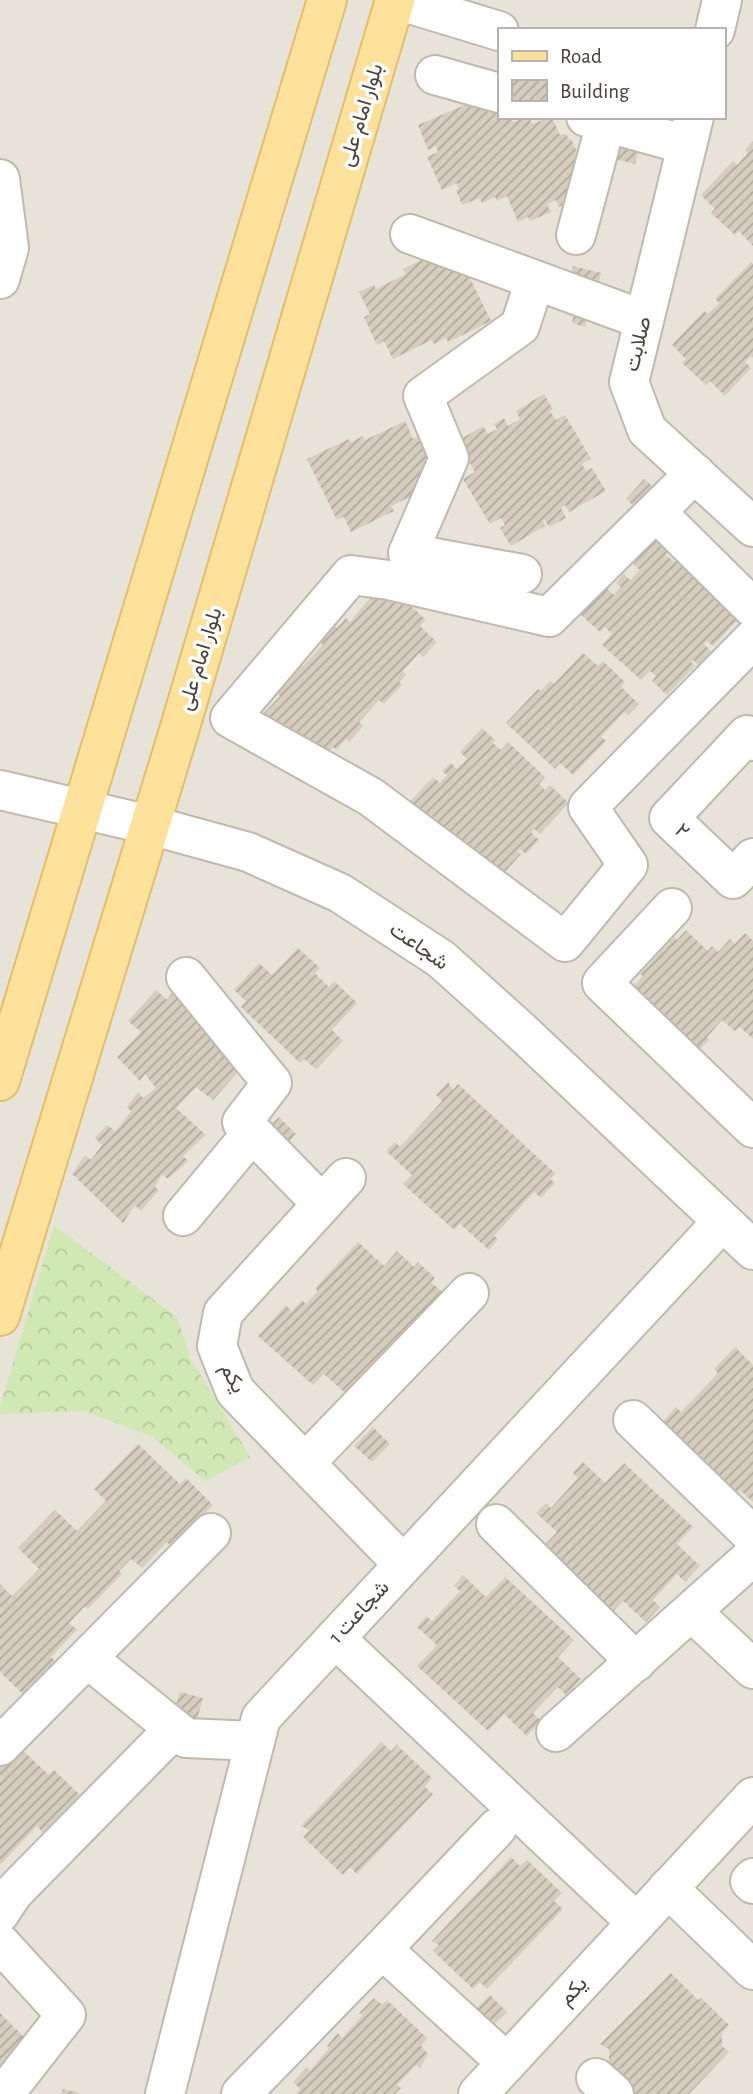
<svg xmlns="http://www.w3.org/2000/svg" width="753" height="2094" font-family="'Alegreya Sans',Vazirmatn,sans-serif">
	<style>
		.residential { fill: #e8e3d8; fill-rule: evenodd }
		.forest { fill: url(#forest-crowns) }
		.building { fill: url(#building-hatch) }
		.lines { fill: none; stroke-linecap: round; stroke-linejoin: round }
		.minor-casing { stroke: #c0b9ac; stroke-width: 42 }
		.major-casing { stroke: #e2bf6a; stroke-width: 42 }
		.minor { stroke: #fff; stroke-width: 38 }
		.major { stroke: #fce19b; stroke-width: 38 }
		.labels { text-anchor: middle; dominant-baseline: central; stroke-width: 7; stroke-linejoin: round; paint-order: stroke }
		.street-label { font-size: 21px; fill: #484238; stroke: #fff }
	</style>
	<defs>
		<pattern id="forest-crowns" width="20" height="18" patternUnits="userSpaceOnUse" patternTransform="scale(1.75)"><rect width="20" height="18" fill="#d0e8b4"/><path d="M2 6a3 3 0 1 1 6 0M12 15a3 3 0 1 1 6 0" fill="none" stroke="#b4c89c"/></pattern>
		<pattern id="building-hatch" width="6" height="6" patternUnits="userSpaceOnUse" patternTransform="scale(1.75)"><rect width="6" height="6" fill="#d6cdbf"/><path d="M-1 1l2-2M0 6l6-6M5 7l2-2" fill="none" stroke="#b0a89c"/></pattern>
	</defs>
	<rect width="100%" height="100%" fill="#f4f1ea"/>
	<path class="residential" d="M0,0H753V2094H0ZM499,30H723V117H499Z"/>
	<path class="forest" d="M54,1225L177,1317L191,1359L250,1457L205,1481L153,1437L84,1411L0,1414V1407Z"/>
	<g class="building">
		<path d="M493,93L499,107V117L505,120L511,117L513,122L529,117L532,124L552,117L560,135L566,134L569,140L571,139L581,161L574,164L582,180L573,200L559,207L556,200L547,204L551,212L530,221L528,217L518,222L507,196L497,201L495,197L482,203L480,198L462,205L456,190L459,189L457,183L442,190L427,157L438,152L436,146L428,150L418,125Z"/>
		<path d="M621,134L641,139L635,164L614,159Z"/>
		<path d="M753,141V246L739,231L735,235L711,213L715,209L701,195L733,161L737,165L748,153L745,150Z"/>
		<path d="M446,248L461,260L491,321L448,342L446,338L434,344L432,340L393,359L384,341L377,345L364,317L370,314L359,292L374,285L376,289L406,274L403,269Z"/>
		<path d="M751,262L753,264V358L751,356L745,362L751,368L725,396L710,381L706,385L682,363L686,359L672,345L704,311L708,314L719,303L715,299Z"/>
		<path d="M573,266L601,273L594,299L567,292Z"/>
		<path d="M577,300L591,303L585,327L572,323Z"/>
		<path d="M544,394L553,410L550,411L556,420L565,415L591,459L582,464L586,471L592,468L606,491L569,512L565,505L561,508L566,518L549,527L545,520L543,521L545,526L511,546L500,528L505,525L501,518L490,524L463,479L475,472L470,463L464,466L451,445L483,426L488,434L497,429L494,424L504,418L508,426L520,419L516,411Z"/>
		<path d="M405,421L413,439L420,436L433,463L422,491L391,506L394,511L351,532L344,517L337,520L307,459L349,439L351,442L363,436L365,440Z"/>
		<path d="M644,479L660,493L642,513L626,499Z"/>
		<path d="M655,540L668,552L666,555L674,562L681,554L719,589L712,596L718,602L723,597L742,615L713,646L707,641L704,644L712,652L699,666L693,660L691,662L695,666L667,695L652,681L656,676L650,671L641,680L602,645L612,634L605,627L600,632L581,615L606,588L614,595L621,587L616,583L624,574L630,580L640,570L633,564Z"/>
		<path d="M379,587L396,603L401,597L426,620L420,626L437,642L423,657L419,653L403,671L406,674L399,682L402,685L384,704L379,700L359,722L363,726L349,742L346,739L336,750L333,747L314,767L261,716L280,696L276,693L285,683L283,681L300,664L303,666L323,645L320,642L335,626L337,628L346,618L350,622Z"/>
		<path d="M583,653L598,666L603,661L625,682L621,687L639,704L628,715L624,712L601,737L606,741L573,775L560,763L555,769L506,723L538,689L541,691L550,681L554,684Z"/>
		<path d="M482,728L495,740L493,743L501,750L508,742L545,777L539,784L545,790L550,785L569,803L540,834L534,829L531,832L539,840L526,854L520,849L518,851L521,854L494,884L429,833L439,822L431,815L427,821L408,804L433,777L440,783L447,775L442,771L451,763L457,769L467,759L460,752Z"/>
		<path d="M686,930L708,951L712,946L718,952L730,939L735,944L745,933L753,941V1039L740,1027L735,1031L722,1020L707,1037L709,1040L700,1049L684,1035L680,1038L633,987L643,976L640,974L674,937L677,940Z"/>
		<path d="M298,948L320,968L315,973L329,987L334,981L357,1003L332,1030L343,1041L316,1069L304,1059L300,1063L241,1007L246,1001L234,990L259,963L272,975Z"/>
		<path d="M156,990L167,1000L172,993L233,1053L228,1060L239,1071L213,1100L196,1087L176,1108L206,1135L183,1156L188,1161L168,1179L162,1174L155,1187L159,1190L141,1211L135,1205L123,1223L72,1174L85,1155L91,1160L102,1145L95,1138L107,1125L116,1131L131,1111L127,1107L138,1092L143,1098L156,1088L145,1074L140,1081L117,1057L141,1032L128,1021Z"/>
		<path d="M448,1082L453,1090L458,1084L556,1174L550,1179L555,1183L541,1198L534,1192L494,1236L498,1239L489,1250L460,1224L454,1230L403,1184L412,1175L386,1151L395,1142L400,1147L442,1101L436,1095Z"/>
		<path d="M279,1117L296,1134L277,1153L260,1136Z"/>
		<path d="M358,1242L384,1266L397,1251L414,1267L418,1262L435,1278L431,1282L454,1303L353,1400L324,1374L313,1385L258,1336L286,1305L292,1311L302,1300L306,1304L317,1292L316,1287Z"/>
		<path d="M735,1347L753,1365V1502L740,1490L730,1500L661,1424L676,1407L681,1412L718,1373L714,1369Z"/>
		<path d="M373,1427L390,1444L372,1462L354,1446Z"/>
		<path d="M138,1444L180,1484L186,1478L213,1505L172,1547L167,1542L142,1568L131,1559L119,1571L122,1574L88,1609L85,1606L69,1623L77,1630L51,1657L58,1664L26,1697L0,1672V1584L12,1596L39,1569L18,1548L55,1510L77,1531L106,1501L94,1489Z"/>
		<path d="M583,1462L605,1483L624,1463L693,1527L677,1544L700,1566L685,1582L677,1574L653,1600L660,1607L646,1622L623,1601L607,1619L536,1554L557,1532L536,1513L546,1503L551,1508L578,1478L573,1473Z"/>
		<path d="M463,1575L486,1597L505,1577L574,1640L558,1657L581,1679L566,1695L558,1687L533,1713L541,1721L527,1736L504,1714L488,1731L417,1666L437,1645L417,1627L426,1616L432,1621L460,1591L454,1586Z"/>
		<path d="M180,1692L203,1698L196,1723L172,1717Z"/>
		<path d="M3,1732L49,1775L54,1770L80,1795L43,1833L37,1826L0,1865V1736Z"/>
		<path d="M381,1742L391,1751L397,1745L432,1778L425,1787L433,1794L357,1874L350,1867L343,1875L303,1837L309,1830L301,1826Z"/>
		<path d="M511,1857L520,1866L527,1860L562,1893L554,1901L563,1909L487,1989L480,1982L473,1989L433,1951L439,1945L432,1941Z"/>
		<path d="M671,1973L698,2000L701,1998L729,2025L722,2033V2046L729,2052L689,2094H629L602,2068L609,2060V2049L600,2044Z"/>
		<path d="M490,1995L507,2012L488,2030L471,2014Z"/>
		<path d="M374,1998L382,2005L387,2000L427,2038L421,2046L428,2054L420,2068L416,2065L397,2085L401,2088L395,2094H296L300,2089L293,2082L307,2067L310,2071L329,2048L327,2046L338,2033L342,2038L363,2015L359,2013Z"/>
		<path d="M0,2013L26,2039L0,2065Z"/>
		<path d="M63,2089L79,2093V2094H61Z"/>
	</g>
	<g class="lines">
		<defs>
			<g id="minor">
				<path d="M397,0L499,31"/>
				<path d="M715,30L722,0"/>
				<path d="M435,75L499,93"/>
				<path d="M586,117L687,145"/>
				<path d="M694,117L629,382L647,430L753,527"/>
				<path d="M0,179L9,248L0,279"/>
				<path d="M410,234L644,320"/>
				<path d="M576,235L606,123"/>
				<path d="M695,473L549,617L389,580L351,575L230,718L371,797L565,942L628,865L588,807L753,639"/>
				<path d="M656,512L753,608"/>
				<path d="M522,574L408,553L449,458L423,396L520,326L535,280"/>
				<path d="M753,741L747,735L669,818L733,879L753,858"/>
				<path d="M0,790L150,825L248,852L340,893L441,959L520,1030L753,1250"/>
				<path d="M672,908L602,983L753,1128"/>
				<path d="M186,977L272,1083L242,1122L322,1204"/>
				<path d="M346,1178L223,1313L217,1346L235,1391L403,1564"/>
				<path d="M183,1216L252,1133"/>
				<path d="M633,1420L753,1536"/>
				<path d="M305,1463L469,1293"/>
				<path d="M496,1524L636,1662"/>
				<path d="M692,1612L753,1669"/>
				<path d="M335,1638L636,1922"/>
				<path d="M88,1659L186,1738L255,1741"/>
				<path d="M556,1732L753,1556"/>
				<path d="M0,1746L211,1533"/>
				<path d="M753,1878L750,1881L753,1884"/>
				<path d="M668,1888L753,1970"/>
				<path d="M0,1913L13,1893L174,1729"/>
				<path d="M0,1943L66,2015L5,2093"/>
				<path d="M382,1949L507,2063"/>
				<path d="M596,2078L614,2094"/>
				<path d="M165,2094L261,1718L722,1222"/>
				<path d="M241,2094L382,1949L497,1828"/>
				<path d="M478,2094L753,1797"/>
			</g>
			<g id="major">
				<path d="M0,1081L327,0"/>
				<path d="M0,1316L178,734L395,0"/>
			</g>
		</defs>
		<use href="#minor" class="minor-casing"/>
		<use href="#major" class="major-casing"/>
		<use href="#minor" class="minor"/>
		<use href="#major" class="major"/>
	</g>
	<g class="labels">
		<g class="street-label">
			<text transform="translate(361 115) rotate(-73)">بلوار امام علی</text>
			<text transform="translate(638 344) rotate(-76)">صلابت</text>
			<text transform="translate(200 659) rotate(-73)">بلوار امام علی</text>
			<text transform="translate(682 831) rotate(44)">۲</text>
			<text transform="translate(419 946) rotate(35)">شجاعت</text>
			<text transform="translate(233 1378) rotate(62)">یکم</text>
			<text transform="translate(359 1612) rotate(-47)">شجاعت 1</text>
			<text transform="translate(573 1991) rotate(-47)">یکم</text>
		</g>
	</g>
	<rect x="498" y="28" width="228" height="91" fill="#ffffff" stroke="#b6b3af" stroke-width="2"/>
	<rect x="512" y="51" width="35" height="10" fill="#fce19b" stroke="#b6b3af" stroke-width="2"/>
	<text x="560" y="63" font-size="21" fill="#484238">Road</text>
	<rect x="512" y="80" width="35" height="21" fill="url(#building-hatch)" stroke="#b6b3af" stroke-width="2"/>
	<text x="560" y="98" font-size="21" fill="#484238">Building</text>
</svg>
